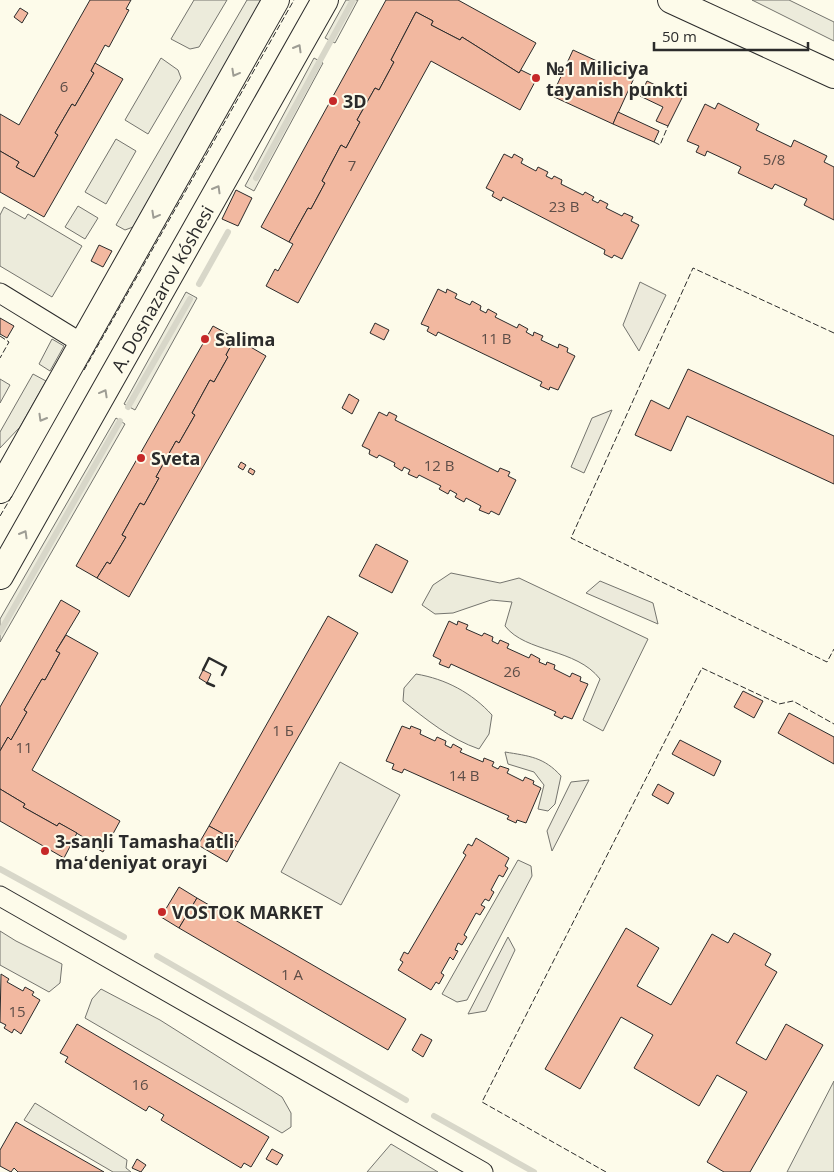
<svg xmlns="http://www.w3.org/2000/svg" width="834" height="1172" font-family="'Open Sans',sans-serif">
	<style>
		.green { fill: #ecebdb; stroke: #74746e }
		.parking { fill: #eceadb; stroke: #74746e }
		.lines { fill: none; stroke-linecap: round; stroke-linejoin: round }
		.stream { stroke: #d8d7c9; stroke-width: 6 }
		.building { fill: #f2b8a0; stroke: #2b2b2b }
		.street-casing { stroke: #2b2b2b; stroke-width: 21 }
		.secondary-casing { stroke: #2b2b2b; stroke-width: 28 }
		.street { stroke: #fdfbea; stroke-width: 19 }
		.secondary { stroke: #fdfbea; stroke-width: 26 }
		.fence { stroke: #2b2b2b; stroke-width: 1; stroke-dasharray: 6 2.5; stroke-linecap: butt }
		.wall { stroke: #2b2b2b; stroke-width: 2.5 }
		.oneway { stroke: #9e9d94 }
		.poi-dot { fill: #c62828; stroke: #fdfbea; stroke-width: 2 }
		.labels { text-anchor: middle; dominant-baseline: central; stroke-width: 4; stroke-linejoin: round; paint-order: stroke }
		.number-label { font-size: 15px; fill: #5d4e48 }
		.poi-label { font-size: 18px; font-weight: bold; fill: #2b2b2b; stroke: #fdfbea; text-anchor: start }
		.street-label { font-size: 18px; fill: #2b2b2b; stroke: #fdfbea }
	</style>
	<rect width="100%" height="100%" fill="#fdfbea"/>
	<g class="green">
		<path d="M194,0H227L199,47L190,49L171,39Z"/>
		<path d="M247,0H263L133,227L125,230L116,225Z"/>
		<path d="M346,0H358L335,43L325,38Z"/>
		<path d="M752,0H789L834,22V41Z"/>
		<path d="M161,58L178,70L181,78L148,134L125,120Z"/>
		<path d="M314,58L323,63L254,191L245,186Z"/>
		<path d="M116,139L136,151L106,204L85,192Z"/>
		<path d="M78,206L98,218L85,239L65,227Z"/>
		<path d="M4,207L25,219L28,214L82,246L52,297L0,266V215Z"/>
		<path d="M186,292L197,298L135,410L124,404Z"/>
		<path d="M52,339L64,346L50,371L39,364Z"/>
		<path d="M33,374L46,381L20,427L0,448V432Z"/>
		<path d="M0,379L10,385L0,403Z"/>
		<path d="M116,418L125,424L0,642V619Z"/>
		<path d="M451,573L500,583L519,578L648,639L603,731L583,720L600,679C576,648 526,653 505,626L512,602L491,600L453,613L435,614L422,605L433,585Z"/>
		<path d="M416,674C446,679 472,693 492,715L489,734L479,749C450,739 427,720 403,701L404,688Z"/>
		<path d="M505,752C529,756 544,757 561,776L555,804L548,811L538,809L544,785L534,772L508,764Z"/>
		<path d="M518,860L531,866L532,876L467,1000L457,1002L442,994Z"/>
		<path d="M0,931L16,941L62,964L60,983L49,992L0,965Z"/>
		<path d="M101,989L160,1020L282,1097L291,1113V1127L282,1133L85,1018L92,999Z"/>
		<path d="M834,1081V1172H787Z"/>
		<path d="M35,1103L127,1160L126,1168L131,1172H113L24,1120Z"/>
		<path d="M391,1144L438,1172H367Z"/>
	</g>
	<g class="parking">
		<path d="M640,282L666,295L639,351L623,325Z"/>
		<path d="M612,410L584,473L571,467L592,418Z"/>
		<path d="M600,581L653,603L658,624L586,593Z"/>
		<path d="M340,762L400,795L341,905L281,872Z"/>
		<path d="M589,780L552,851L547,831L571,782Z"/>
		<path d="M508,937L515,950L486,1011L468,1014Z"/>
	</g>
	<g class="lines">
		<g class="stream">
			<path d="M256,178L353,0"/>
			<path d="M199,284L228,232"/>
			<path d="M128,407L190,299"/>
			<path d="M0,632L120,421"/>
			<path d="M0,869L124,937"/>
			<path d="M157,956L406,1100"/>
			<path d="M434,1116L534,1172"/>
		</g>
	</g>
	<g class="building">
		<path d="M90,0H131L126,9L129,10L109,47L105,45L91,71L94,73L75,106L72,104L55,133L58,135L34,177L16,167L19,162L0,151V114L19,125Z"/>
		<path d="M386,0H458L536,43L519,73L462,37L460,40L431,25L433,21L416,12L391,60L394,62L379,90L375,88L357,120L360,122L346,148L341,145L322,181L325,183L311,209L308,208L289,242L261,227Z"/>
		<path d="M20,8L28,13L22,23L14,17Z"/>
		<path d="M416,12L433,21L431,25L460,40L462,37L519,73L521,70L537,78L520,110L431,61L298,303L266,286L275,269L278,271L293,244L289,242L308,208L311,209L325,183L322,181L341,145L346,148L360,122L357,120L375,88L379,90L394,62L391,60Z"/>
		<path d="M573,50L634,78L613,124L552,96Z"/>
		<path d="M95,63L123,79L44,217L0,192V151L19,162L16,167L34,177L58,135L55,133L72,104L75,106L94,73L91,71Z"/>
		<path d="M647,81L682,98L668,126L656,121L663,107L640,96Z"/>
		<path d="M718,103L759,124L756,130L791,147L794,140L827,156L824,162L834,167V220L804,205L807,199L800,196L775,184L772,189L738,173L741,167L707,151L705,156L696,152L699,146L687,141L705,104L715,109Z"/>
		<path d="M618,112L659,131L654,142L613,124Z"/>
		<path d="M504,154L512,158L514,154L523,159L521,163L536,171L538,167L548,172L546,176L552,179L554,176L562,180L561,184L583,195L585,192L594,197L592,200L598,203L600,200L608,204L606,208L622,216L624,213L633,217L631,221L639,225L622,259L614,255L612,258L604,254L605,250L503,197L501,201L492,196L494,192L486,188Z"/>
		<path d="M236,190L252,198L238,226L222,219Z"/>
		<path d="M99,245L112,251L103,267L91,261Z"/>
		<path d="M438,289L446,293L447,289L457,294L455,298L470,305L472,301L481,306L480,310L486,313L488,309L497,314L495,317L517,328L519,324L528,329L526,332L533,336L534,332L543,336L541,340L558,348L559,344L568,348L567,352L575,356L558,390L550,387L549,390L540,386L542,382L438,332L436,336L427,331L429,327L421,324Z"/>
		<path d="M0,318L14,326L7,338L0,334Z"/>
		<path d="M375,323L389,330L384,340L370,333Z"/>
		<path d="M213,326L235,338L226,355L228,357L214,382L210,380L192,413L195,415L179,443L176,441L156,477L159,478L144,505L140,503L122,535L126,537L110,564L107,562L97,578L76,566Z"/>
		<path d="M235,338L266,356L129,597L97,578L107,562L110,564L126,537L122,535L140,503L144,505L159,478L156,477L176,441L179,443L195,415L192,413L210,380L214,382L228,357L226,355Z"/>
		<path d="M688,369L834,436V484L687,416L671,451L635,435L651,400L669,409Z"/>
		<path d="M349,394L359,400L352,414L342,408Z"/>
		<path d="M379,412L387,416L389,412L397,416L395,420L498,472L500,468L510,472L508,476L516,480L499,515L491,511L489,514L479,510L481,506L466,498L464,502L455,497L457,494L450,490L448,494L439,489L441,486L419,475L417,478L408,474L410,470L404,467L402,471L394,466L395,463L379,455L377,458L369,454L370,450L362,446Z"/>
		<path d="M241,462L246,465L243,470L238,467Z"/>
		<path d="M250,468L255,471L253,475L248,472Z"/>
		<path d="M376,544L408,561L392,593L359,576Z"/>
		<path d="M61,600L80,611L56,651L60,653L45,680L42,679L24,710L27,712L11,740L8,737L0,751V707Z"/>
		<path d="M328,616L358,633L238,842L209,826Z"/>
		<path d="M449,621L457,625L458,621L468,625L466,629L482,636L484,633L493,637L492,641L498,644L500,640L509,644L507,648L529,658L531,654L540,659L539,662L546,665L547,662L555,665L554,669L570,677L572,673L581,677L580,681L588,684L572,719L564,716L562,719L554,715L556,712L451,664L449,668L439,664L441,660L433,656Z"/>
		<path d="M66,635L98,653L32,770L120,821L103,852L84,841L85,838L59,823L57,826L23,807L25,804L0,789V751L8,737L11,740L27,712L24,710L42,679L45,680L60,653L56,651Z"/>
		<path d="M203,670L211,674L207,683L199,678Z"/>
		<path d="M743,691L763,701L754,718L734,707Z"/>
		<path d="M789,713L834,737V764L778,733Z"/>
		<path d="M402,726L410,729L411,726L421,730L420,734L435,741L437,737L446,741L445,745L451,748L453,744L462,749L460,752L483,762L484,758L494,762L492,766L498,769L500,766L509,769L507,773L523,781L525,777L534,781L533,784L541,788L526,823L517,820L516,823L507,819L509,816L404,769L402,773L392,769L394,764L386,761Z"/>
		<path d="M680,740L721,761L714,776L672,754Z"/>
		<path d="M658,784L674,793L668,804L652,795Z"/>
		<path d="M0,789L25,804L23,807L57,826L59,823L77,833L64,858L0,821Z"/>
		<path d="M209,826L238,842L227,862L198,845Z"/>
		<path d="M476,838L509,858L505,866L508,868L503,877L499,875L491,890L494,892L489,901L485,899L481,905L485,907L480,915L476,913L464,935L467,937L462,945L458,943L455,950L458,951L453,960L450,957L441,973L444,975L439,984L436,982L431,990L398,970L403,962L400,960L404,952L408,954L466,855L463,853L468,844L472,846Z"/>
		<path d="M179,887L197,898L179,928L161,917Z"/>
		<path d="M197,898L406,1019L388,1050L179,928Z"/>
		<path d="M626,928L659,948L637,986L671,1005L712,934L728,943L734,933L771,954L765,965L777,972L736,1043L766,1060L786,1024L823,1045L750,1172H724L707,1162L747,1092L717,1075L699,1106L634,1068L653,1035L621,1017L580,1089L545,1069Z"/>
		<path d="M1,974L9,979L7,982L23,991L25,987L34,992L32,995L40,1000L21,1034L14,1029L12,1033L4,1028L6,1025L0,1022Z"/>
		<path d="M77,1024L269,1137L251,1167L244,1163L241,1168L161,1120L164,1115L149,1106L146,1111L65,1062L68,1057L60,1053Z"/>
		<path d="M421,1034L432,1040L423,1057L412,1050Z"/>
		<path d="M16,1122L104,1172H18L14,1168L11,1172L0,1166V1150Z"/>
		<path d="M272,1149L283,1155L277,1165L266,1159Z"/>
		<path d="M137,1159L146,1165L141,1172L132,1168Z"/>
	</g>
	<g class="lines">
		<defs>
			<g id="street">
				<path d="M0,293L83,344"/>
				<path d="M0,896L483,1172"/>
			</g>
			<g id="secondary">
				<path d="M671,0L834,75"/>
				<path d="M0,490L276,0"/>
				<path id="s1" d="M0,576L325,0"/>
			</g>
		</defs>
		<use href="#street" class="street-casing"/>
		<use href="#secondary" class="secondary-casing"/>
		<use href="#street" class="street"/>
		<use href="#secondary" class="secondary"/>
		<g class="fence">
			<path d="M654,142L660,145L668,126"/>
			<path d="M834,333L693,268L571,538L827,662L834,649"/>
			<path d="M0,336L9,342L0,358"/>
			<path d="M84,370L294,0"/>
			<path d="M0,516L12,496"/>
			<path d="M606,1172L482,1102L702,668L779,704L793,701L834,724"/>
		</g>
		<g class="wall">
			<path d="M203,670L209,658L226,667L222,675"/>
			<path d="M207,683L214,686"/>
		</g>
	</g>
	<defs><path id="oneway-chevron" d="M-2-3.5L2.5 0L-2 3.5" fill="none" stroke-width="1.6" stroke-linecap="round" stroke-linejoin="round" transform="scale(1.25)"/></defs>
	<g class="oneway">
		<use href="#oneway-chevron" transform="translate(298 48) rotate(-60)"/>
		<use href="#oneway-chevron" transform="translate(235 73) rotate(119)"/>
		<use href="#oneway-chevron" transform="translate(217 189) rotate(-60)"/>
		<use href="#oneway-chevron" transform="translate(155 215) rotate(119)"/>
		<use href="#oneway-chevron" transform="translate(104 393) rotate(-61)"/>
		<use href="#oneway-chevron" transform="translate(42 418) rotate(120)"/>
		<use href="#oneway-chevron" transform="translate(24 534) rotate(-60)"/>
	</g>
	<g class="poi-dot">
		<circle cx="536" cy="78" r="5"/>
		<circle cx="333" cy="101" r="5"/>
		<circle cx="205" cy="339" r="5"/>
		<circle cx="141" cy="458" r="5"/>
		<circle cx="45" cy="851" r="5"/>
		<circle cx="162" cy="912" r="5"/>
	</g>
	<g class="labels">
		<g class="number-label">
			<text x="64" y="86">6</text>
			<text x="774" y="159">5/8</text>
			<text x="352" y="165">7</text>
			<text x="564" y="206">23 В</text>
			<text x="496" y="338">11 В</text>
			<text x="439" y="465">12 В</text>
			<text x="512" y="671">26</text>
			<text x="283" y="730">1 Б</text>
			<text x="24" y="747">11</text>
			<text x="464" y="775">14 В</text>
			<text x="292" y="974">1 А</text>
			<text x="17" y="1011">15</text>
			<text x="140" y="1084">16</text>
		</g>
		<g class="poi-label">
			<text x="546" y="68">№1 Miliciya<tspan x="546" dy="21">tayanish punkti</tspan></text>
			<text x="343" y="101">3D</text>
			<text x="215" y="339">Salima</text>
			<text x="151" y="458">Sveta</text>
			<text x="55" y="841">3-sanli Tamasha atli<tspan x="55" dy="21">maʻdeniyat orayi</tspan></text>
			<text x="172" y="912">VOSTOK MARKET</text>
		</g>
		<g class="street-label">
			<text stroke="none"><textPath href="#s1" startOffset="330">A. Dosnazarov kóshesi</textPath></text>
		</g>
	</g>
	<path d="M654 42v8h154v-8" fill="none" stroke="#2b2b2b" stroke-width="2.5"/>
	<text x="662" y="42" font-size="15" fill="#2b2b2b" stroke="#fdfbea" stroke-width="4" paint-order="stroke">50 m</text>
</svg>
